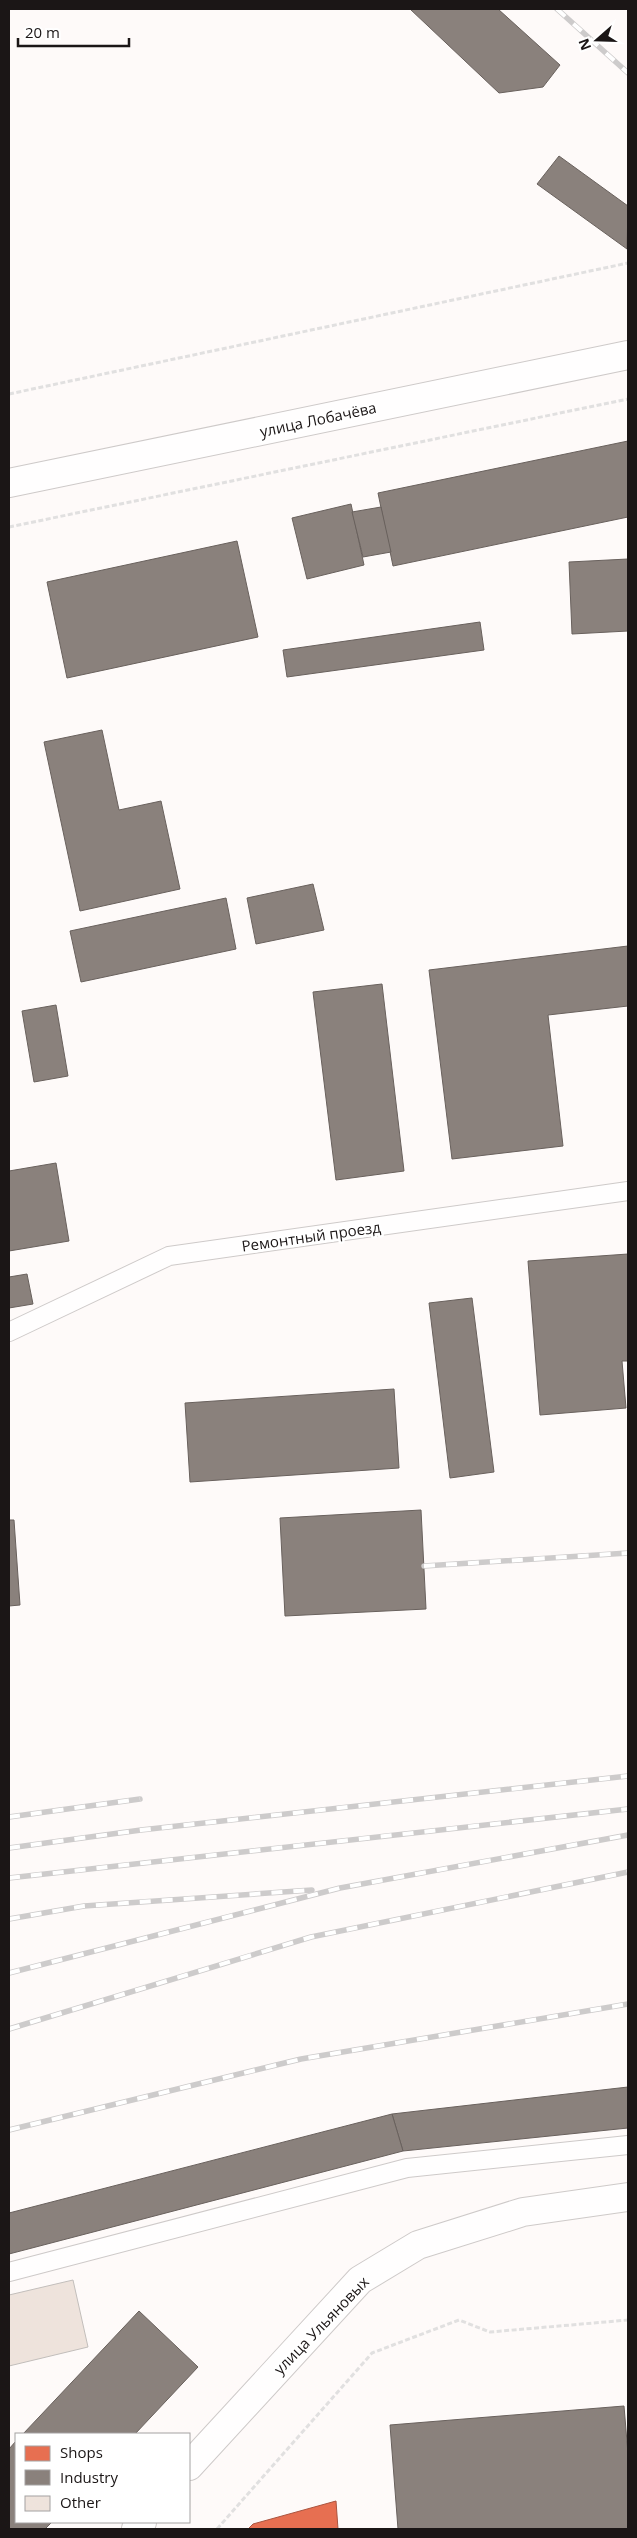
<svg xmlns="http://www.w3.org/2000/svg" width="637" height="2538" font-family="'Open Sans',sans-serif">
	<style>
		.shops { fill: #e76f51; stroke: #aa543f }
		.industry { fill: #8a817c; stroke: #69615d }
		.building { fill: #eee3dc; stroke: #c2bebb }
		.lines { fill: none; stroke-linecap: round; stroke-linejoin: round }
		.lane-casing { stroke: #cecac9; stroke-width: 20 }
		.street-casing { stroke: #cecac9; stroke-width: 30 }
		.secondary-casing { stroke: #cecac9; stroke-width: 30 }
		.path { stroke: #e1e0e0; stroke-width: 3; stroke-dasharray: 5 2.5; stroke-linecap: butt }
		.lane { stroke: #fffefe; stroke-width: 18 }
		.street { stroke: #fffefe; stroke-width: 28 }
		.secondary { stroke: #fffefe; stroke-width: 28 }
		.rail-casing { stroke: #cdcbcb; stroke-width: 5.5 }
		.rail { stroke: #fff; stroke-width: 4; stroke-dasharray: 11; stroke-linecap: butt }
		.labels { text-anchor: middle; dominant-baseline: central; stroke-width: 5; stroke-linejoin: round; paint-order: stroke }
		.street-label { font-size: 15px; fill: #1b1616; stroke: #fff }
	</style>
	<rect width="100%" height="100%" fill="#fefaf9"/>
	<path class="shops" d="M336,2501L338,2529H248L253,2524Z"/>
	<g class="industry">
		<path d="M410,9H498L560,65L543,87L499,93Z"/>
		<path d="M559,156L628,206L627,249L537,184Z"/>
		<path d="M628,441V517L393,566L378,493Z"/>
		<path d="M351,504L364,565L307,579L292,518Z"/>
		<path d="M381,507L391,552L363,557L352,512Z"/>
		<path d="M237,541L258,637L67,678L47,582Z"/>
		<path d="M628,559V631L572,634L569,562Z"/>
		<path d="M480,622L484,650L287,677L283,650Z"/>
		<path d="M102,730L119,810L161,801L180,889L80,911L44,742Z"/>
		<path d="M313,884L324,930L256,944L247,898Z"/>
		<path d="M226,898L236,949L81,982L70,931Z"/>
		<path d="M628,946V1006L548,1015L563,1146L452,1159L429,970Z"/>
		<path d="M382,984L404,1171L336,1180L313,992Z"/>
		<path d="M56,1005L68,1076L34,1082L22,1011Z"/>
		<path d="M56,1163L69,1241L9,1251V1171Z"/>
		<path d="M628,1254V1361H622L626,1408L540,1415L528,1261Z"/>
		<path d="M27,1274L33,1304L9,1308V1277Z"/>
		<path d="M472,1298L494,1472L450,1478L429,1303Z"/>
		<path d="M394,1389L399,1468L190,1482L185,1403Z"/>
		<path d="M421,1510L426,1609L285,1616L280,1518Z"/>
		<path d="M9,1520H14L20,1605L9,1606Z"/>
		<path d="M628,2087V2128L403,2151L392,2114Z"/>
		<path d="M392,2114L403,2151L9,2254V2213Z"/>
		<path d="M139,2311L198,2367L135,2434H23Z"/>
		<path d="M624,2406L628,2454V2529H398L390,2425Z"/>
		<path d="M16,2441V2522H52L45,2529H9V2449Z"/>
	</g>
	<path class="building" d="M73,2280L88,2347L9,2366V2295Z"/>
	<g class="lines">
		<defs>
			<g id="lane">
				<path d="M9,1332L169,1256L628,1191"/>
				<path d="M9,2272L407,2168L628,2145"/>
			</g>
			<g id="street">
				<path d="M189,2466L360,2280L418,2245L523,2212L628,2197"/>
				<path d="M136,2529L142,2522"/>
			</g>
			<path id="secondary" d="M9,483L628,355"/>
		</defs>
		<use href="#lane" class="lane-casing"/>
		<use href="#street" class="street-casing"/>
		<use href="#secondary" class="secondary-casing"/>
		<g class="path">
			<path d="M9,394L628,263"/>
			<path d="M9,527L628,399"/>
			<path d="M217,2529L372,2353L459,2320L490,2332L628,2320"/>
		</g>
		<use href="#lane" class="lane"/>
		<use href="#street" class="street"/>
		<use href="#secondary" class="secondary"/>
		<defs>
			<g id="rail">
				<path d="M557,9L628,73"/>
				<path d="M424,1566L628,1553"/>
				<path d="M9,1817L140,1799"/>
				<path d="M9,1848L141,1830L628,1776"/>
				<path d="M9,1878L628,1809"/>
				<path d="M9,1919L84,1906L312,1890"/>
				<path d="M9,1973L340,1888L628,1835"/>
				<path d="M9,2029L311,1937L628,1872"/>
				<path d="M9,2130L301,2059L628,2004"/>
			</g>
		</defs>
		<use href="#rail" class="rail-casing"/>
		<use href="#rail" class="rail"/>
	</g>
	<g class="labels">
		<g class="street-label">
			<text transform="translate(318 419) rotate(-12)">улица Лобачёва</text>
			<text transform="translate(311 1236) rotate(-8)">Ремонтный проезд</text>
			<text transform="translate(321 2325) rotate(-46)">улица Ульяновых</text>
		</g>
	</g>
	<rect width="637" height="2538" fill="none" stroke="#1b1616" stroke-width="20"/>
	<rect x="15" y="2433" width="175" height="90" fill="#ffffff" stroke="#a4a2a2"/>
	<rect x="25" y="2446" width="25" height="15" fill="#e76f51" stroke="#a4a2a2"/>
	<text x="60" y="2458" font-size="15" fill="#1b1616">Shops</text>
	<rect x="25" y="2470" width="25" height="15" fill="#8a817c" stroke="#a4a2a2"/>
	<text x="60" y="2483" font-size="15" fill="#1b1616">Industry</text>
	<rect x="25" y="2496" width="25" height="15" fill="#eee3dc" stroke="#a4a2a2"/>
	<text x="60" y="2508" font-size="15" fill="#1b1616">Other</text>
	<g transform="translate(597 40) rotate(250)" stroke="#ffffff" stroke-width="4" paint-order="stroke">
	<path d="M0-4L9 19L0 12L-9 19Z" fill="#1b1616"/>
	<text y="-8" font-size="14" font-weight="bold" text-anchor="middle" fill="#1b1616">N</text>
	</g>
	<path d="M18 38v8h111v-8" fill="none" stroke="#1b1616" stroke-width="2.5"/>
	<text x="25" y="38" font-size="15" fill="#1b1616" stroke="#ffffff" stroke-width="4" paint-order="stroke">20 m</text>
</svg>
